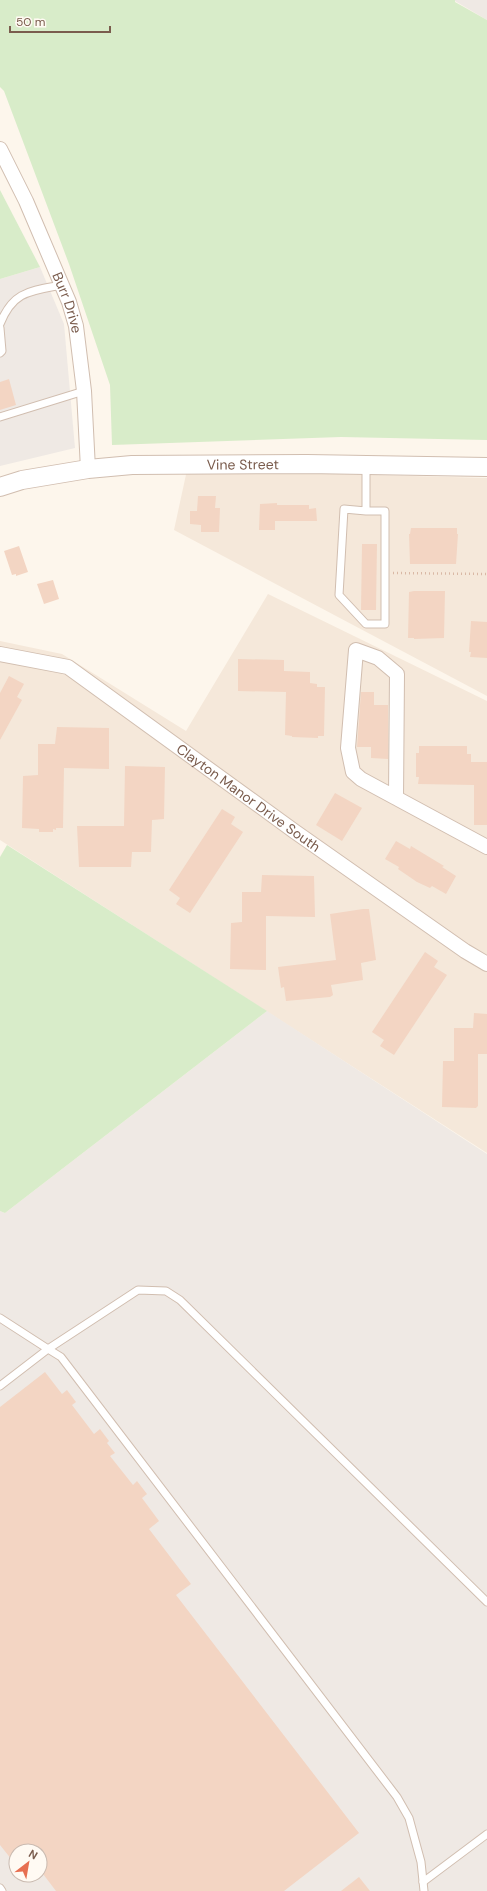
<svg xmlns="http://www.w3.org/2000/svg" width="487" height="1891" font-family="'DM Sans',sans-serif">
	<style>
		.residential { fill: #f5e8da }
		.industrial { fill: #efe9e4; fill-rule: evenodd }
		.green { fill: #d8ecc9 }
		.building { fill: #f3d5c3 }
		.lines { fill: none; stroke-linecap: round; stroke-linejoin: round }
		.service-casing { stroke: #d1beb0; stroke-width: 9 }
		.minor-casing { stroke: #d1beb0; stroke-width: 16 }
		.tertiary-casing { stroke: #d1beb0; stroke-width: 20 }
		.path { stroke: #d9b8a5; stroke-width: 2.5; stroke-dasharray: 1 3; stroke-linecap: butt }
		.service { stroke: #fff; stroke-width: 7 }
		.minor { stroke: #fff; stroke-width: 14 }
		.tertiary { stroke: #fff; stroke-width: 18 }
		.labels { text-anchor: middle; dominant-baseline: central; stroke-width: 3; stroke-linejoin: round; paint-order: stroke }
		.street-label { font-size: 14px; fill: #7a5c4d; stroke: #fffaf3 }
	</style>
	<rect width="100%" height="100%" fill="#fdf6ec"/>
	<g class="residential">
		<path d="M187,470L487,478V696L174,530Z"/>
		<path d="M268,594L487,701V1153L0,840V641L62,654L186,731Z"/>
	</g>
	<g class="industrial">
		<path d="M455,0H487V20L455,1Z"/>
		<path d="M40,267L64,324L75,448L0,466V279Z"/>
		<path d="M267,1011L487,1154V1891H0V1211L5,1213ZM16,1851H40V1875H16Z"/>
	</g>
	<g class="green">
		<path d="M0,0H455V2L487,20V440L341,437L112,445L110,385L69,264L4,91L0,87Z"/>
		<path d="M0,190L40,267L0,279Z"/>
		<path d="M7,845L267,1011L5,1213L0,1211V857Z"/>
	</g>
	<g class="building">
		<path d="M9,379L16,405L0,410V382Z"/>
		<path d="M198,496H216L215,508H220L219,532H201V525L190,524V511H197Z"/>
		<path d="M277,503V505H309V509L316,508L317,521H275V530H259L260,504Z"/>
		<path d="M411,528H457V534H458L456,564H410L409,534H410Z"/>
		<path d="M362,544H377L376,610H361Z"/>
		<path d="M19,546L28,572L16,576V574L12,575L4,551Z"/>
		<path d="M53,580L59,599L44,604L37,584Z"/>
		<path d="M414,591H445L444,638L414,639V638H408L409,592Z"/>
		<path d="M471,621L487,622V658L470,657L471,652H469Z"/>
		<path d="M238,659L284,660V671L310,672V683L317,684V687H325L324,736H318V738L292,737V736L285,735L286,692L238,691Z"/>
		<path d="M9,676L24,684L17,697L22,700L0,740V693Z"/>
		<path d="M361,692H374V705H388V759L371,758V747H357Z"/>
		<path d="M57,727L109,728V769L64,768L63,828H56V830L53,829V832H39V829L22,828L23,776L38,775V744H55Z"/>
		<path d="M419,746H467V754H471V762H487V825H474V785L418,784L419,777H416V753H419Z"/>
		<path d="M125,766L165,767L164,819L152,820L151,852H132L131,867H79L77,826H124Z"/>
		<path d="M335,793L362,808L342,841L316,825Z"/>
		<path d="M222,809L235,817L231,824L243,832L190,913L176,904L180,898L169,890Z"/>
		<path d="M396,841L410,849L411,846L444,866L442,867L456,876L446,894L432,886L430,888L417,882L398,869L399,867L385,859Z"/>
		<path d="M262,875L314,876L315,917L266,916V970L230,969L231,923L242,922V892H261Z"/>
		<path d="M363,909H369L376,960L361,963L363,980L331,985L333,995L330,997L286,1001L284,987L281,988L278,967L336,960L330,914Z"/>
		<path d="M425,952L438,961L434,967L447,975L394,1055L380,1046L384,1040L372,1032Z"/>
		<path d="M474,1013L487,1014V1054H478V1106L476,1108L442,1107L443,1061H454V1028H473Z"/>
		<path d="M45,1372L62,1394L67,1390L76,1402L72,1405L94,1434L100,1429L109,1441L107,1443L115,1453L110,1456L133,1485L137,1481L147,1494L142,1498L159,1521L149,1529L191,1584L176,1595L359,1833L284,1891H56L40,1870V1851H16V1865L0,1845V1407Z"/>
		<path d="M359,1877L370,1891H341Z"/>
	</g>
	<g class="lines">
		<defs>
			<g id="service">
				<path d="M0,324C13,291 30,291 62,285"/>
				<path d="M0,328L2,351L0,353"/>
				<path d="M0,417L84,391"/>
				<path d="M366,511L344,509L339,595L366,624H385V511H366V466"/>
				<path d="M0,1318L48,1349L138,1290L166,1291L180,1300L487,1602"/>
				<path d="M0,1386L48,1349L61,1357L397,1797L409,1818L421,1862L424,1891"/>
				<path d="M423,1882L487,1834"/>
				<path d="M0,1888L2,1891"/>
			</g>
			<g id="minor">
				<path id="s1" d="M0,149L26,201L69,302L76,326L84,391L88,469"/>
				<path id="s2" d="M0,654L68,667L294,831L465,951L487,964"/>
				<path d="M396,798L397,674L378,658L356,650L348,748L353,772L361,779L487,847"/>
			</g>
			<g id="tertiary">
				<path id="s3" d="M0,487L22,480L88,469L132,465L307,464L487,467"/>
			</g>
		</defs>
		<use href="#service" class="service-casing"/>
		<use href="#minor" class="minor-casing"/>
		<use href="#tertiary" class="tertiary-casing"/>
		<path class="path" d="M393,573L487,574"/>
		<use href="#service" class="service"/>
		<use href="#minor" class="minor"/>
		<use href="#tertiary" class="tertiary"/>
	</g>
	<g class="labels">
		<g class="street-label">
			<text stroke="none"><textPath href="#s1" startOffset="168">Burr Drive</textPath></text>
			<text stroke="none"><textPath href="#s3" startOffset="245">Vine Street</textPath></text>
			<text stroke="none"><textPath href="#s2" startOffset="292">Clayton Manor Drive South</textPath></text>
		</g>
	</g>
	<g transform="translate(28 1863) rotate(31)"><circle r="19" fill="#fffaf3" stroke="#cabbb1"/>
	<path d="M0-3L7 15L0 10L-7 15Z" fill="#e76f51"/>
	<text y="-6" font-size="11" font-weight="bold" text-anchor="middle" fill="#7a5c4d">N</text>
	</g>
	<path d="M10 26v6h100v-6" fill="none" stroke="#7a5c4d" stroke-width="2"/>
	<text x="16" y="26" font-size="12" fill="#7a5c4d" stroke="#fffaf3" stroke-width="3" paint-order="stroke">50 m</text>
</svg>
